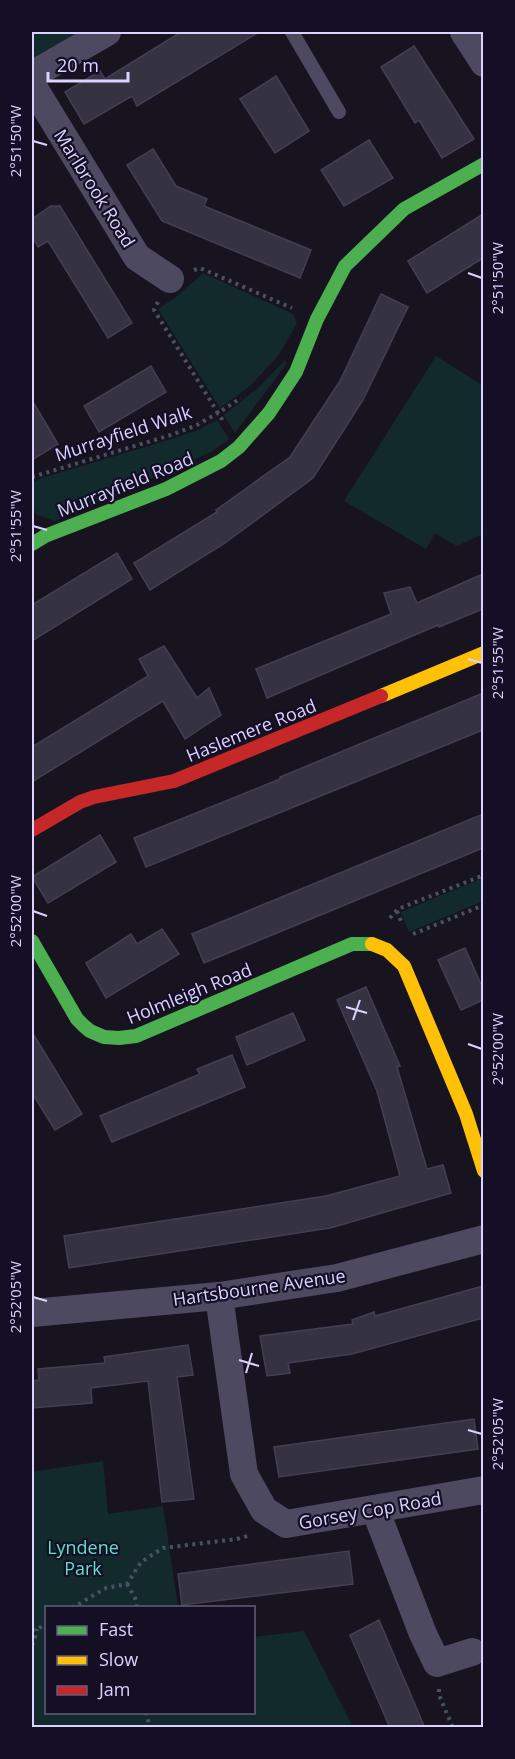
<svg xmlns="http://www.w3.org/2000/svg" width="515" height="1759" font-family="'Open Sans',sans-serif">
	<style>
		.green { fill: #132a2d }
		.building { fill: #353242; stroke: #443e54; stroke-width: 1.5 }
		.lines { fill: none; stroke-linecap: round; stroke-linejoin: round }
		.path { stroke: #475261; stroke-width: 4; stroke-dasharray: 3 4.5; stroke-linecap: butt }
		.lane { stroke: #4c4961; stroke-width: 14 }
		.street { stroke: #4c4961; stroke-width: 28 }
		.fast { stroke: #4caf50; stroke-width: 14 }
		.slow { stroke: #ffc107; stroke-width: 14 }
		.jam { stroke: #c62828; stroke-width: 14 }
		.ticks { fill: none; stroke: #dbd3ff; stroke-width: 2 }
		.labels { text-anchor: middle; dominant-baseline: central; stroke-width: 4.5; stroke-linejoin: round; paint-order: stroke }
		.street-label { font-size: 18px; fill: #dbd3ff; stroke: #140f25 }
		.park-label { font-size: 18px; fill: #5ee0ca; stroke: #140f25 }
		.neatline { fill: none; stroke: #dbd3ff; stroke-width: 2 }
		.ticks-label { font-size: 15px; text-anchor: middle; fill: #dbd3ff }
	</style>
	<rect width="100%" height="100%" fill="#171420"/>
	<g class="green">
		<path d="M32,32H87L32,67Z"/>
		<path d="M203,273L293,314L297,323L278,356L250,386L220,408L158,309L176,297Z"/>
		<path d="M436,356L483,386V534L457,546L435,533L426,549L344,501Z"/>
		<path d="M284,361L287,363L235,433L224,415L258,388Z"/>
		<path d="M217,420L229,439L211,452L55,521L37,515L32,506V483L39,479L178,437L198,430Z"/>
		<path d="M483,878V901L409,932L401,912Z"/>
		<path d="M103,1461L108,1514L163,1506L178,1607L46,1608V1712H254V1637L304,1631L353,1727H32V1472Z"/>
	</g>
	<g class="building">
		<path d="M181,32H259L137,106L132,96L84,124L65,92L100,71L105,79Z"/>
		<path d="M414,46L474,139L442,158L419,120L415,123L381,67Z"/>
		<path d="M276,76L309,131L275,153L240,99Z"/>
		<path d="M369,140L393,178L344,206L321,170Z"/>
		<path d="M153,149L176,186L207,199L204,206L311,250L300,278L162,221L127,165Z"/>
		<path d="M51,206H60L132,323L108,338L48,241L38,247L32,236V219Z"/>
		<path d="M483,214V258L427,293L408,261Z"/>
		<path d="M381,294L408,307L363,400L313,478L225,543L150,590L134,563L217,512L216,510L290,457L340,381Z"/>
		<path d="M151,366L166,392L99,432L84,406Z"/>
		<path d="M32,400L58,444L32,460Z"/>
		<path d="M117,553L132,579L32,641V605Z"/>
		<path d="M483,574V609L439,627L438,625L267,698L256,669L391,614L384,593L410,587L417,603Z"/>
		<path d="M164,646L197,698L209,688L221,715L185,739L163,701L32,782V747L148,676L139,659Z"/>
		<path d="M483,693V730L146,867L134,838L280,779V777Z"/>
		<path d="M483,814V848L204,963L192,934Z"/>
		<path d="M100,835L116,862L48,903L32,877Z"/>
		<path d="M162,929L179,954L106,998L86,963L131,934L137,944Z"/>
		<path d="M465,948L483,989V1000L461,1010L438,960Z"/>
		<path d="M366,987L400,1066L397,1067L427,1169L443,1165L451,1193L330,1228L69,1268L64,1236L326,1196L400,1176L377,1091L337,1000Z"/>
		<path d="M293,1013L305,1040L247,1065L236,1037Z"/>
		<path d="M32,1032L82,1114L55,1130L32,1093Z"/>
		<path d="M232,1055L245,1087L112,1142L100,1116L200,1074L197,1069Z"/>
		<path d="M483,1286V1318L352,1354L288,1363L290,1373L267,1376L260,1336L353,1324L352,1320L374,1312L375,1316Z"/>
		<path d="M188,1345L193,1375L177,1377L194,1499L162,1502L148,1381L91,1388L92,1403L32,1408V1381L39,1380L38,1369L105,1363L104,1357Z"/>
		<path d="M474,1419L478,1449L279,1477L274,1447Z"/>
		<path d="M349,1551L353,1584L182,1605L178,1574Z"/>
		<path d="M379,1620L425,1728H390L350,1635Z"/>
	</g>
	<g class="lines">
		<g class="path">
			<path d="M194,270L200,268L292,308"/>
			<path d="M158,302L154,310L218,413L241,398"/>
			<path d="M32,477L171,435L197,425L218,413L223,421"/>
			<path d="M397,911L402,924"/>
			<path d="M390,918L398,909L484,875"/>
			<path d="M413,934L484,905"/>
			<path d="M127,1584L135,1598L137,1608"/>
			<path d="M72,1608L106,1588L127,1584L141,1562L163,1548L237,1539L251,1535"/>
			<path d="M32,1630L37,1629L46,1624"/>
			<path d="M32,1645L34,1642L37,1629"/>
			<path d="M439,1689V1695L453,1728"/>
			<path d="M146,1712L150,1728"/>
		</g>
		<path class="lane" d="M292,32L339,112"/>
		<g class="street">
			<path d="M464,32L484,63"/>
			<path d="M32,75L107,32"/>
			<path d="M32,85L137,257L170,279"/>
			<path d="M219,1296L244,1474L264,1510L286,1524L484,1490"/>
			<path d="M32,1313L219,1296L337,1278L484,1239"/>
			<path d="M375,1509L423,1634L437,1663L472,1652"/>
		</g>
		<g class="fast">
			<path d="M32,544L45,536L166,489L221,461L239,447L269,413L296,372L317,319L345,266L404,209L484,164"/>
			<path d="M32,941L77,1019L84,1026L90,1031L104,1037L119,1038L136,1036L352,944H372"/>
		</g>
		<g class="slow">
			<path d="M381,696L484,653"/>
			<path d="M372,944L387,950L404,966L466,1114L484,1171"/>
		</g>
		<path class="jam" d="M32,830L80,802L94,797L174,781L381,696"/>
	</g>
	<path class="ticks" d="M33,141L47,145M468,273L482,278M33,526L47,530M468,659L482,663M33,911L47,916M346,1007L367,1013M353,1020L360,1000M468,1044L482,1049M33,1297L47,1301M239,1360L259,1366M246,1373L252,1353M468,1430L482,1434"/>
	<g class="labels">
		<g class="street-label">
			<text transform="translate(95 188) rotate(58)">Marlbrook Road</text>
			<text transform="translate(123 433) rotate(-18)">Murrayfield Walk</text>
			<text transform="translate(125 484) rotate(-22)">Murrayfield Road</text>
			<text transform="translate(251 730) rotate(-22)">Haslemere Road</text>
			<text transform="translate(189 993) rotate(-22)">Holmleigh Road</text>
			<text transform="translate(259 1287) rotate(-8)">Hartsbourne Avenue</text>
			<text transform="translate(370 1510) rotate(-10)">Gorsey Cop Road</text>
		</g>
		<g class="park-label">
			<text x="83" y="1547">Lyndene<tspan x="83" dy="21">Park</tspan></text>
		</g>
	</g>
	<rect width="515" height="1759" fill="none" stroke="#140f25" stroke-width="66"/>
	<rect x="45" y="1606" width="210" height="108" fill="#140f25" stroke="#645d7c" stroke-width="1.5"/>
	<rect x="57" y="1626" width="30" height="9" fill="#4caf50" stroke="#645d7c" stroke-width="1.5"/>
	<text x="99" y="1636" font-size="18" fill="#dbd3ff">Fast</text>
	<rect x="57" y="1656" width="30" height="9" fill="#ffc107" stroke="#645d7c" stroke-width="1.5"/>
	<text x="99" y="1666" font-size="18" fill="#dbd3ff">Slow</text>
	<rect x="57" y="1686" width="30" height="9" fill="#c62828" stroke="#645d7c" stroke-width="1.5"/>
	<text x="99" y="1696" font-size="18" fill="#dbd3ff">Jam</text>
	<path d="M48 72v9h80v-9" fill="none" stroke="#dbd3ff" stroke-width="3"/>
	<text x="57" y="72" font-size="18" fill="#dbd3ff" stroke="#140f25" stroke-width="4.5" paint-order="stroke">20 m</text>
	<rect x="33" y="33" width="449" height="1693" class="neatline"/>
	<g class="ticks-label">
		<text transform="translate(16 141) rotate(-90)" y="5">2°51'50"W</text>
		<text transform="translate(498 278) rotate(-90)" y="5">2°51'50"W</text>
		<text transform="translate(16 526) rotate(-90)" y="5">2°51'55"W</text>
		<text transform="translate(498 663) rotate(-90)" y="5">2°51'55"W</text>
		<text transform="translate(16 911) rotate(-90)" y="5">2°52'00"W</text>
		<text transform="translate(498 1049) rotate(-90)" y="5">2°52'00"W</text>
		<text transform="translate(16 1297) rotate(-90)" y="5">2°52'05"W</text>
		<text transform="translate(498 1434) rotate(-90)" y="5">2°52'05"W</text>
	</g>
</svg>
